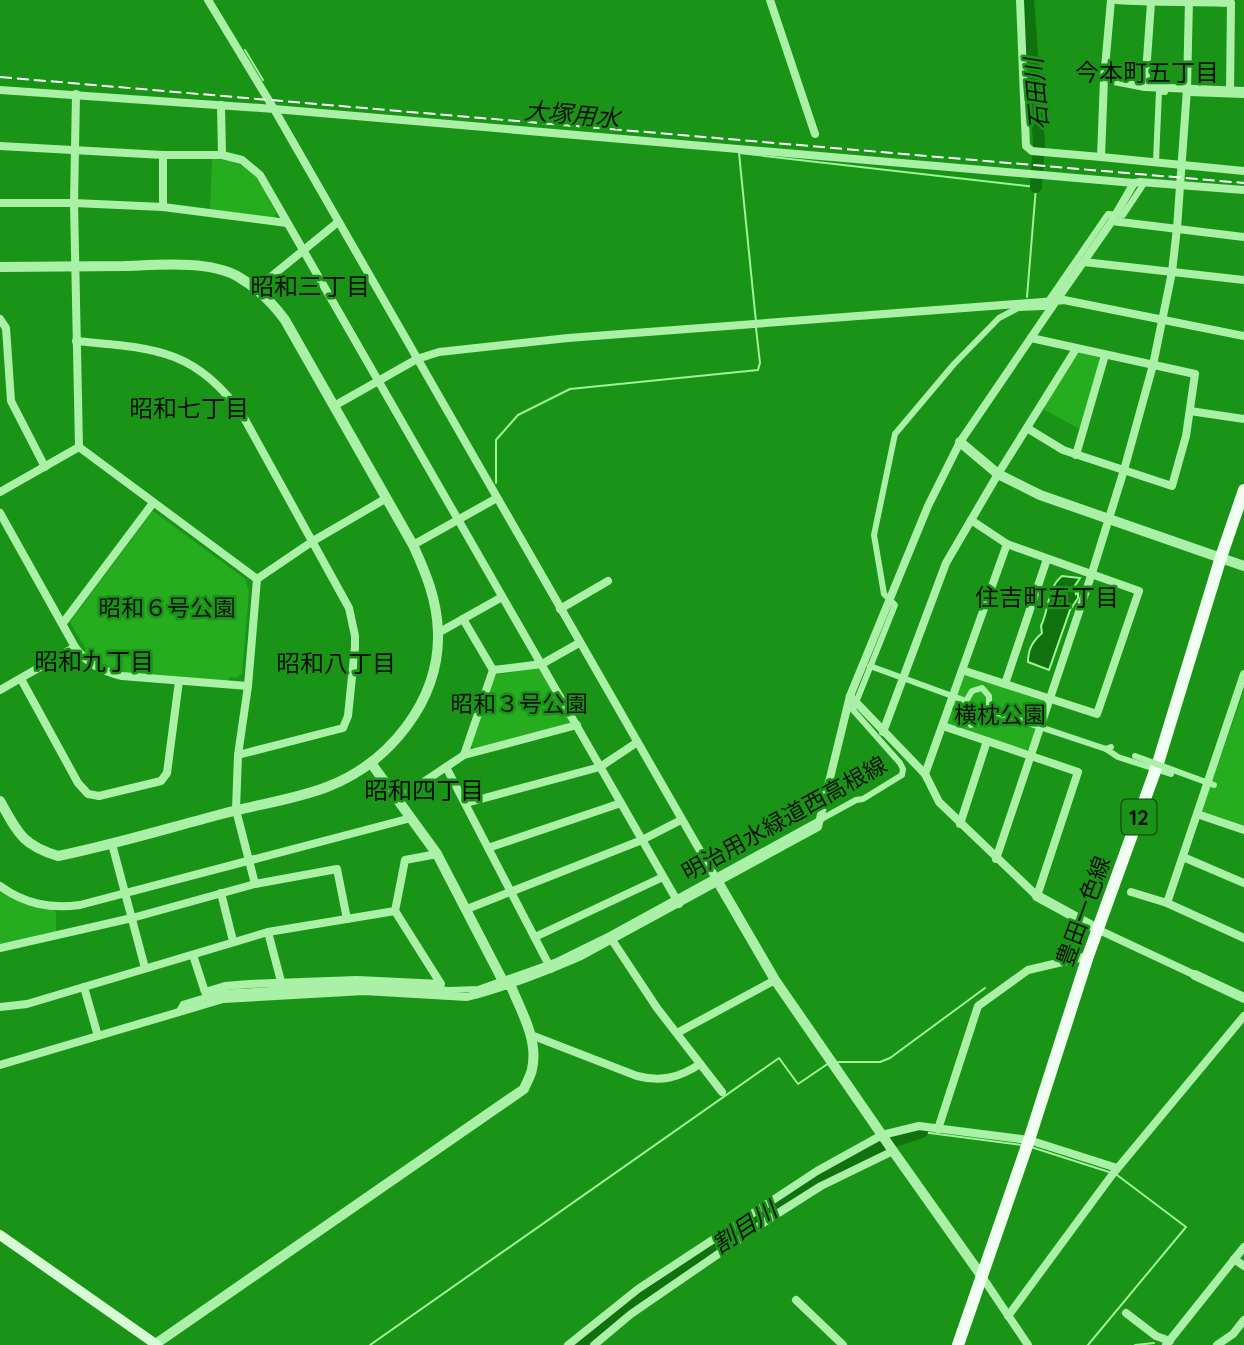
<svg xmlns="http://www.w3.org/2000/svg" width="1244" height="1345" font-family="Quicksand,'Noto Sans JP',sans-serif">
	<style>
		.green { fill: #25ad1f }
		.water { fill: #10710f; stroke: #9ef399; stroke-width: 2 }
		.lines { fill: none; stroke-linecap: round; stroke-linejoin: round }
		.stream { stroke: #9ef399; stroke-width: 2 }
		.river { stroke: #10710f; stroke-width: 12 }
		.pedestrian { stroke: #aaf1a7; stroke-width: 6 }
		.minor { stroke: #aaf1a7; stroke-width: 8 }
		.tertiary { stroke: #aaf1a7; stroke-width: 10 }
		.secondary { stroke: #d6fbd5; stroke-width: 10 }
		.primary { stroke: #f0fff1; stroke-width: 12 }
		.rail { stroke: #fff; stroke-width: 2; stroke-dasharray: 12 5; stroke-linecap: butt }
		.pedestrian-bridge { stroke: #aaf1a7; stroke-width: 6 }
		.labels { text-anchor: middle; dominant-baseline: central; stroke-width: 5; stroke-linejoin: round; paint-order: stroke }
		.shield { fill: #1a9417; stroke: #143813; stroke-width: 2 }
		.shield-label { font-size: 21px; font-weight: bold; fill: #111 }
		.park-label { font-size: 23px; fill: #111; stroke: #1a9417 }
		.street-label { font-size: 23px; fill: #111; stroke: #1a9417 }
		.neighbourhood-label { font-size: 24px; fill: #111; stroke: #1a9417 }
		.water-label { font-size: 24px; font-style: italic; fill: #111; stroke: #1a9417 }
	</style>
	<rect width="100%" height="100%" fill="#1a9417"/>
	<g class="green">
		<path d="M212,159C255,162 257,178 276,213L274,219L210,210Z"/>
		<path d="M1080,353L1098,357L1100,360L1080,429L1043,409L1077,354Z"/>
		<path d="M153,511L245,579L249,591L242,674L237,678L229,677L228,682L123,673L105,669L83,653L86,649L70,622Z"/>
		<path d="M539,668L570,719L567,724L474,749L470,744L494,675Z"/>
		<path d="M965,674L1043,701L1044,705L1029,749L1026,751L949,724L947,721Z"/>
		<path d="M1244,691V827L1203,813L1202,810Z"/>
		<path d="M0,891L25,904L54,910L56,912V933L0,945Z"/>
	</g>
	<path class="water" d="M1062,576L1080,578L1074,587L1076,594L1078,592V598L1070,610L1049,670L1028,662C1028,649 1033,641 1042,633L1041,626C1049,610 1047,588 1062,576Z"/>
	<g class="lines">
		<g class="stream">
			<path d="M245,50L263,80"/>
			<path d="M756,322L739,153L1036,187L1027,297"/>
			<path d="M496,483V440L518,415L570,389L758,370L760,363L756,328"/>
			<path d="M838,1062H880L890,1058L985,988"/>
			<path d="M922,1132L1022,1145"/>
			<path d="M1031,1147L1109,1172"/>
			<path d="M370,1345L779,1058L798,1084L829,1063"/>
			<path d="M1088,1345L1186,1227L1117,1175"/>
			<path d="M1135,1345L1154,1343"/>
		</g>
		<g class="river">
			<path d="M1028,0L1039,142L1036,187"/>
			<path d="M581,1345L652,1288L815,1180L894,1141L922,1132"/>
		</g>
		<g class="pedestrian">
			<path d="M1189,93L1244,95"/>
			<path d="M1156,161L1159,91L1165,92"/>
			<path d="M870,666L966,701"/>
			<path d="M982,688L989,696V710L980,722L971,725L964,715L966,701L972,691Z"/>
			<path d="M989,710L1106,749L1111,747"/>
			<path d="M1106,749L1118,757L1171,774"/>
			<path d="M178,1013L183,1004L220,993L356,985L450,990L478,989L557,961L610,935L856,800L863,799L902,775L903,769L900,763L853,710L895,605L884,594L874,535L895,434L954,364L999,318L1018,308L1044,307L1108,214L1123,215L1145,182"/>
		</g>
		<g class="minor">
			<path d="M208,0L274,109L718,882"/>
			<path d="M770,0L815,134"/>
			<path d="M1020,0L1026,146L1032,151L1101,157"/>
			<path d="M1111,0L1104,79L1101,157L1244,171"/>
			<path d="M1117,0C1155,3 1193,1 1231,3L1230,91"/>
			<path d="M1104,79L1145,87L1244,91"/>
			<path d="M1145,87L1151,3"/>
			<path d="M0,90L274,109L1134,183"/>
			<path d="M76,94L74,203L79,447L257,579"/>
			<path d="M221,105L222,155"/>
			<path d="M0,146L163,155H222L242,160L260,175L679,904"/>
			<path d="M163,155V207"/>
			<path d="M0,203H74L163,207L287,223"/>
			<path d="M1112,221L1244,237"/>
			<path d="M1084,262L1244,280"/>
			<path d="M256,289L338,222"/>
			<path d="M0,319L6,328L11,401L45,467"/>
			<path d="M76,341C152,348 196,348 243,416L349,608L355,636V647L348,716L343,728L238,755"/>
			<path d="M334,406L417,359L439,352L568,338L1056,301L1112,221L1134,183L1140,182L1244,190"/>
			<path d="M1190,411L1244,419"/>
			<path d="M1027,428L1063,450L1172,486L1186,436L1195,374L1031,338"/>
			<path d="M1076,455L1105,355"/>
			<path d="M0,492L79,447"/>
			<path d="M0,513L75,647C87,664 102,671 122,676L248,686L238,755L236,810L255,884"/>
			<path d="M413,545L497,498"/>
			<path d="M257,579L313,541L385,499"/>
			<path d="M560,609L608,581"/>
			<path d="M63,623L153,503"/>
			<path d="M438,633L502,597"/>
			<path d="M493,670L542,664L579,643"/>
			<path d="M962,670L1097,714L1139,591L1007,544L971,520"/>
			<path d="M21,679L78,783L88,794L99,796L161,781L167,773L179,681"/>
			<path d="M1005,684L1047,559"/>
			<path d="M248,686L257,579"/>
			<path d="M0,690L75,647"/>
			<path d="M850,696L925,774L939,802L1037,896L1078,772L943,726"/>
			<path d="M883,732L946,563L998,474L1076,349"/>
			<path d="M464,755L577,725"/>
			<path d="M446,767L551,969"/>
			<path d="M925,774L1007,544"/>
			<path d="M398,799L464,755L493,670L463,619"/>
			<path d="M466,803L600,767L636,743"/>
			<path d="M1197,814L1244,830"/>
			<path d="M960,824L987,741"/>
			<path d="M112,844L145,968"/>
			<path d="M488,848L621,803"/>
			<path d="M1183,857L1244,883"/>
			<path d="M996,859L1092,573L1124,470L1153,365L1172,272L1177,228L1187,89L1189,0"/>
			<path d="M0,886C25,904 50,909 80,905L411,818"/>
			<path d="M1131,892L1167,903L1244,938"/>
			<path d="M221,893L233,941"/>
			<path d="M1167,903L1244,674"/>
			<path d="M467,909L642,840L681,820"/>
			<path d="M1099,930L1195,975"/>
			<path d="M268,932L283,989"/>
			<path d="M535,937L663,877"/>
			<path d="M612,940L657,1008L722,1092"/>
			<path d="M0,948L132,918L255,884L337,869L347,919"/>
			<path d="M193,955L205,992L225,986L249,984L357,980L441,984L395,911"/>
			<path d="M84,987L98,1036"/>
			<path d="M0,1007L27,1004L268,932L395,911L405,860L437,854"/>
			<path d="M677,1033L775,980"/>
			<path d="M531,1035L637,1076C661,1082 679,1078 700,1064"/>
			<path d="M0,1065L223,999L364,991L467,997C506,987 544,972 581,956L818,827L850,696L928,506L960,442L1056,301L1064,300L1244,336"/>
			<path d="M938,1129L978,1006L1028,970L1088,956"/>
			<path d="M1234,1259L1244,1266"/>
			<path d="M983,1278L1028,1345"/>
			<path d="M796,1300L843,1345"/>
			<path d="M1126,1313L1156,1336L1170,1341"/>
			<path d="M1008,1316L1112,1175L1244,1016"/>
			<path d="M568,1345L638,1289L817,1171L882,1135L919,1126L1029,1140L1117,1168"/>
			<path d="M594,1345L631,1314L772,1217L821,1186L893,1151"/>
			<path d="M1166,1345L1244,1247"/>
			<path d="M1217,1345L1233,1334L1244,1320"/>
		</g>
		<g class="tertiary">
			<path d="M0,267C42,267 83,266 125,266C157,265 208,260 237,276C256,287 272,302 285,320L413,545C426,573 437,600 438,632C440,701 389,763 327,787C293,800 254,805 218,815C165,829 112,845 58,856C22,845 18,833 0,801"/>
			<path d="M960,442L998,474L1040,495L1244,566"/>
			<path d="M371,763L437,854L505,985"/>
			<path d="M718,882L775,980L893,1151L983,1278"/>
			<path d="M1037,896L1099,930"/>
			<path d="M1195,975L1244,998"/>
			<path d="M154,1345L524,1089C526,1083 531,1076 532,1069C539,1040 520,1009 510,984"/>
		</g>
		<path class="secondary" d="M0,1235L157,1345"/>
		<path class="primary" d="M958,1345L1029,1140L1088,956L1158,763L1221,557L1244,490"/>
		<path class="rail" d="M0,77L1244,183"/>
		<path class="pedestrian-bridge" d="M1135,756L1214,785"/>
	</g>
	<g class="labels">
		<rect class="shield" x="1121.5" y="799.5" width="35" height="35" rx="5"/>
		<g class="shield-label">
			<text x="1139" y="817">12</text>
		</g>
		<g class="park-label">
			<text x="167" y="607">昭和６号公園</text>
			<text x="519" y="703">昭和３号公園</text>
			<text x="1000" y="714">横枕公園</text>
		</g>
		<g class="street-label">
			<text transform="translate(784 818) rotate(-29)">明治用水緑道西高根線</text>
			<text transform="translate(1083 911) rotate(-70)">豊田一色線</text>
		</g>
		<g class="neighbourhood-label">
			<text x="1147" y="72">今本町五丁目</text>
			<text x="310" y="286">昭和三丁目</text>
			<text x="189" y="408">昭和七丁目</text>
			<text x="1047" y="597">住吉町五丁目</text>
			<text x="94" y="661">昭和九丁目</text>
			<text x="336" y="663">昭和八丁目</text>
			<text x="424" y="790">昭和四丁目</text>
		</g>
		<g class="water-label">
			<text transform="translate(1036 94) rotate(-95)">石田川</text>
			<text transform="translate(572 114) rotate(5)">大塚用水</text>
			<text transform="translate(744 1227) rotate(-34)">割目川</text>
		</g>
	</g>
</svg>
